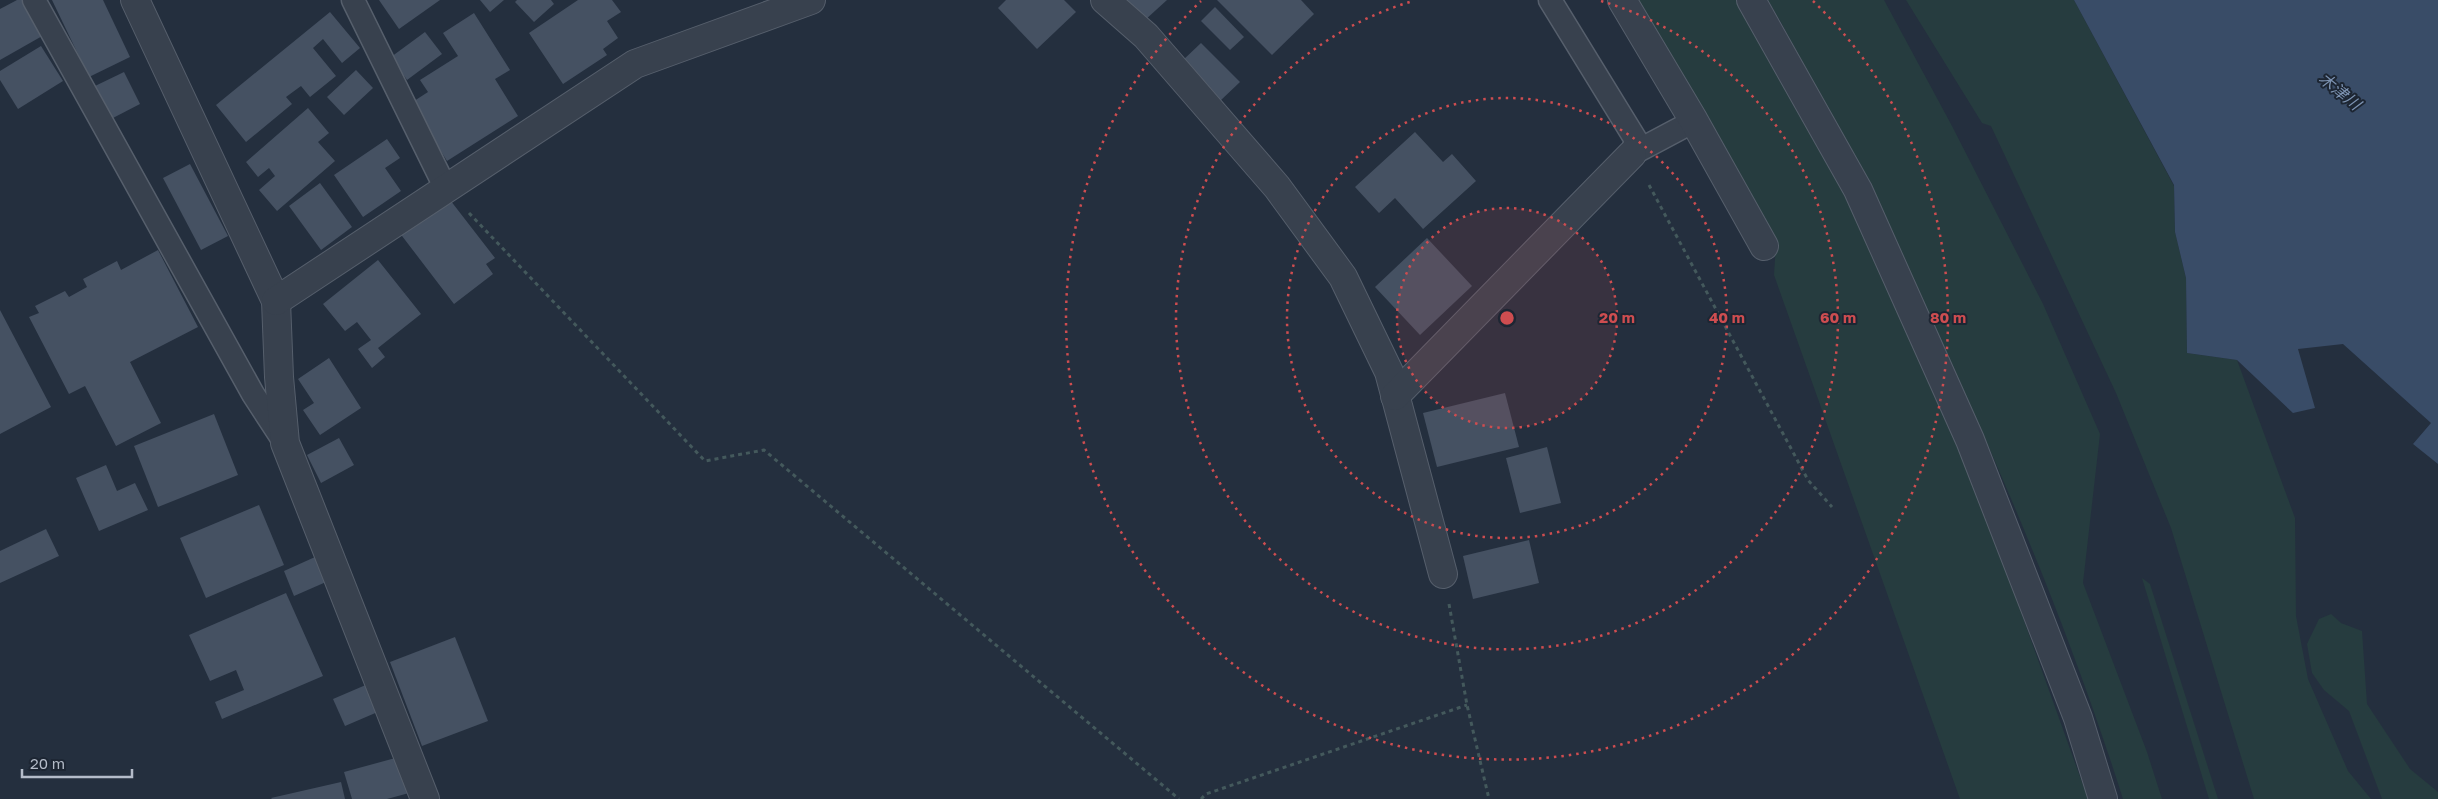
<svg xmlns="http://www.w3.org/2000/svg" width="2438" height="799" font-family="'Golos Text','Noto Sans JP',sans-serif">
	<style>
		.green { fill: #263c3f }
		.water { fill: #394c67 }
		.building { fill: #455162 }
		.lines { fill: none; stroke-linecap: round; stroke-linejoin: round }
		.service-casing { stroke: #565f6c; stroke-width: 25 }
		.minor-casing { stroke: #565f6c; stroke-width: 30 }
		.path { stroke: #44595c; stroke-width: 3; stroke-dasharray: 4 4; stroke-linecap: butt }
		.service { stroke: #38414e; stroke-width: 22 }
		.minor { stroke: #38414e; stroke-width: 28 }
		.ring { fill: none; stroke: #ce4d50; stroke-width: 2.5; stroke-dasharray: 2.5 5 }
		.labels { text-anchor: middle; dominant-baseline: central; stroke-width: 4; stroke-linejoin: round; paint-order: stroke }
		.water-label { font-size: 16px; font-style: italic; fill: #7c92b1; stroke: #1d2633 }
		.centre { fill: #ce4d50; stroke: #1d2633; stroke-width: 2.5 }
		.ring-label { font-size: 15px; text-anchor: middle; font-weight: bold; fill: #ce4d50; stroke: #1d2633; stroke-width: 4; stroke-linejoin: round; paint-order: stroke }
	</style>
	<rect width="100%" height="100%" fill="#242f3e"/>
	<g class="green">
		<path d="M1636,0H1736L1842,188L1971,473L2088,799H1960L1774,275L1776,243Z"/>
		<path d="M1768,0H1884L1952,126L2043,304L2100,434L2083,583L2147,752L2162,799H2123C2069,628 1998,461 1921,299C1877,207 1829,117 1783,26Z"/>
		<path d="M1906,0H2074L2174,186L2175,232L2186,278L2187,353L2237,360L2295,518L2296,616L2308,679L2348,771L2371,799H2254L2171,528L2116,393L1991,126L1982,123Z"/>
		<path d="M2142,578L2150,584L2218,799H2209Z"/>
		<path d="M2331,614L2341,623L2362,631L2367,704L2410,769L2438,792V799H2382L2349,711L2324,690L2312,673L2307,644L2319,619Z"/>
	</g>
	<path class="water" d="M2074,0H2438V464L2413,444L2431,423L2343,344L2298,349L2315,408L2293,413L2237,360L2187,353L2186,278L2175,232L2174,185Z"/>
	<g class="building">
		<path d="M17,0H24L44,35L0,60V9Z"/>
		<path d="M52,0H103L130,57L89,77Z"/>
		<path d="M379,0H440L399,29Z"/>
		<path d="M480,0H504L490,12Z"/>
		<path d="M517,0H551L554,4L534,22L515,2Z"/>
		<path d="M578,0H612L621,12L607,21L618,38L603,49L607,55L563,84L529,33Z"/>
		<path d="M1006,0H1064L1076,12L1037,49L998,8Z"/>
		<path d="M1126,0H1167L1145,20Z"/>
		<path d="M1217,0H1301L1314,14L1272,55Z"/>
		<path d="M1215,7L1244,37L1230,50L1201,21Z"/>
		<path d="M330,12L360,48L342,63L323,39L313,48L336,76L310,97L301,86L286,97L292,104L246,142L216,105Z"/>
		<path d="M474,13L510,70L495,79L518,116L447,161L411,103L428,92L420,80L458,56L443,33Z"/>
		<path d="M425,32L442,54L407,80L391,57Z"/>
		<path d="M1201,43L1240,82L1220,101L1181,62Z"/>
		<path d="M41,46L63,81L18,109L0,80V71Z"/>
		<path d="M356,70L373,88L344,115L327,97Z"/>
		<path d="M124,72L140,104L111,119L95,86Z"/>
		<path d="M308,108L329,133L318,142L335,161L277,211L259,190L275,176L269,168L258,177L246,162Z"/>
		<path d="M1415,132L1443,162L1452,154L1476,181L1423,229L1395,198L1379,213L1355,187Z"/>
		<path d="M387,139L400,158L385,168L401,191L363,217L334,175Z"/>
		<path d="M190,164L228,236L201,250L163,178Z"/>
		<path d="M320,183L352,227L321,250L289,206Z"/>
		<path d="M447,196L495,258L486,264L493,274L454,304L399,232Z"/>
		<path d="M1427,238L1472,286L1420,335L1375,287Z"/>
		<path d="M158,250L198,327L130,362L161,423L116,446L85,386L69,394L29,317L39,313L35,306L65,291L69,297L87,287L83,279L117,261L121,270Z"/>
		<path d="M378,260L421,314L378,348L385,357L372,368L358,349L371,340L357,322L345,331L323,304Z"/>
		<path d="M0,310L51,407L0,434Z"/>
		<path d="M329,358L361,408L320,435L303,410L314,403L298,379Z"/>
		<path d="M1505,393L1519,447L1437,467L1423,413Z"/>
		<path d="M214,414L238,475L158,507L134,446Z"/>
		<path d="M339,438L354,465L321,483L307,455Z"/>
		<path d="M1547,447L1561,503L1520,513L1506,458Z"/>
		<path d="M106,465L117,491L135,483L148,510L99,531L76,478Z"/>
		<path d="M259,505L284,565L206,598L180,538Z"/>
		<path d="M46,529L59,556L0,583V551Z"/>
		<path d="M1529,540L1539,583L1473,599L1463,556Z"/>
		<path d="M315,557L326,582L294,596L284,571Z"/>
		<path d="M286,593L323,676L222,719L215,702L244,690L236,670L210,681L189,635Z"/>
		<path d="M455,637L488,721L422,746L390,662Z"/>
		<path d="M368,684L380,711L345,726L333,699Z"/>
		<path d="M399,757L409,793L387,799H352L344,772Z"/>
		<path d="M341,782L345,799H272L271,798Z"/>
	</g>
	<g class="lines">
		<defs>
			<g id="service">
				<path d="M34,0L253,394L285,443"/>
				<path d="M353,0L446,189"/>
				<path d="M1550,0L1636,140L1632,154"/>
				<path d="M1632,154L1694,121"/>
			</g>
			<g id="minor">
				<path d="M135,0L276,301L279,377L285,443L425,799"/>
				<path d="M1105,0L1146,36L1277,187L1343,277L1389,372L1443,574"/>
				<path d="M1622,0L1694,121L1764,246"/>
				<path d="M1751,0L1858,190L1970,440L2078,718L2103,799"/>
				<path d="M276,301L635,64L811,0"/>
				<path d="M1395,396L1632,154"/>
			</g>
		</defs>
		<use href="#service" class="service-casing"/>
		<use href="#minor" class="minor-casing"/>
		<g class="path">
			<path d="M1649,185L1808,480L1832,507"/>
			<path d="M469,213L705,461L764,450L1179,799"/>
			<path d="M1449,604L1467,705L1489,799"/>
			<path d="M1201,799L1206,794L1467,705"/>
		</g>
		<use href="#service" class="service"/>
		<use href="#minor" class="minor"/>
	</g>
	<circle cx="1507" cy="318" r="110" fill="#ce4d50" fill-opacity=".12"/>
	<g class="ring">
		<circle cx="1507" cy="318" r="110"/>
		<circle cx="1507" cy="318" r="220"/>
		<path d="M1601 1A331 331 0 1 1 1413 1"/>
		<path d="M1813 1A441 441 0 1 1 1201 1"/>
	</g>
	<g class="labels">
		<g class="water-label">
			<text transform="translate(2340 91) rotate(39)">木津川</text>
		</g>
	</g>
	<circle cx="1507" cy="318" r="8" class="centre"/>
	<g class="ring-label">
		<text x="1617" y="323">20 m</text>
		<text x="1727" y="323">40 m</text>
		<text x="1838" y="323">60 m</text>
		<text x="1948" y="323">80 m</text>
	</g>
	<path d="M22 769v8h110v-8" fill="none" stroke="#b4bcc9" stroke-width="2.5"/>
	<text x="30" y="769" font-size="15" fill="#b4bcc9" stroke="#1d2633" stroke-width="4" paint-order="stroke">20 m</text>
</svg>
